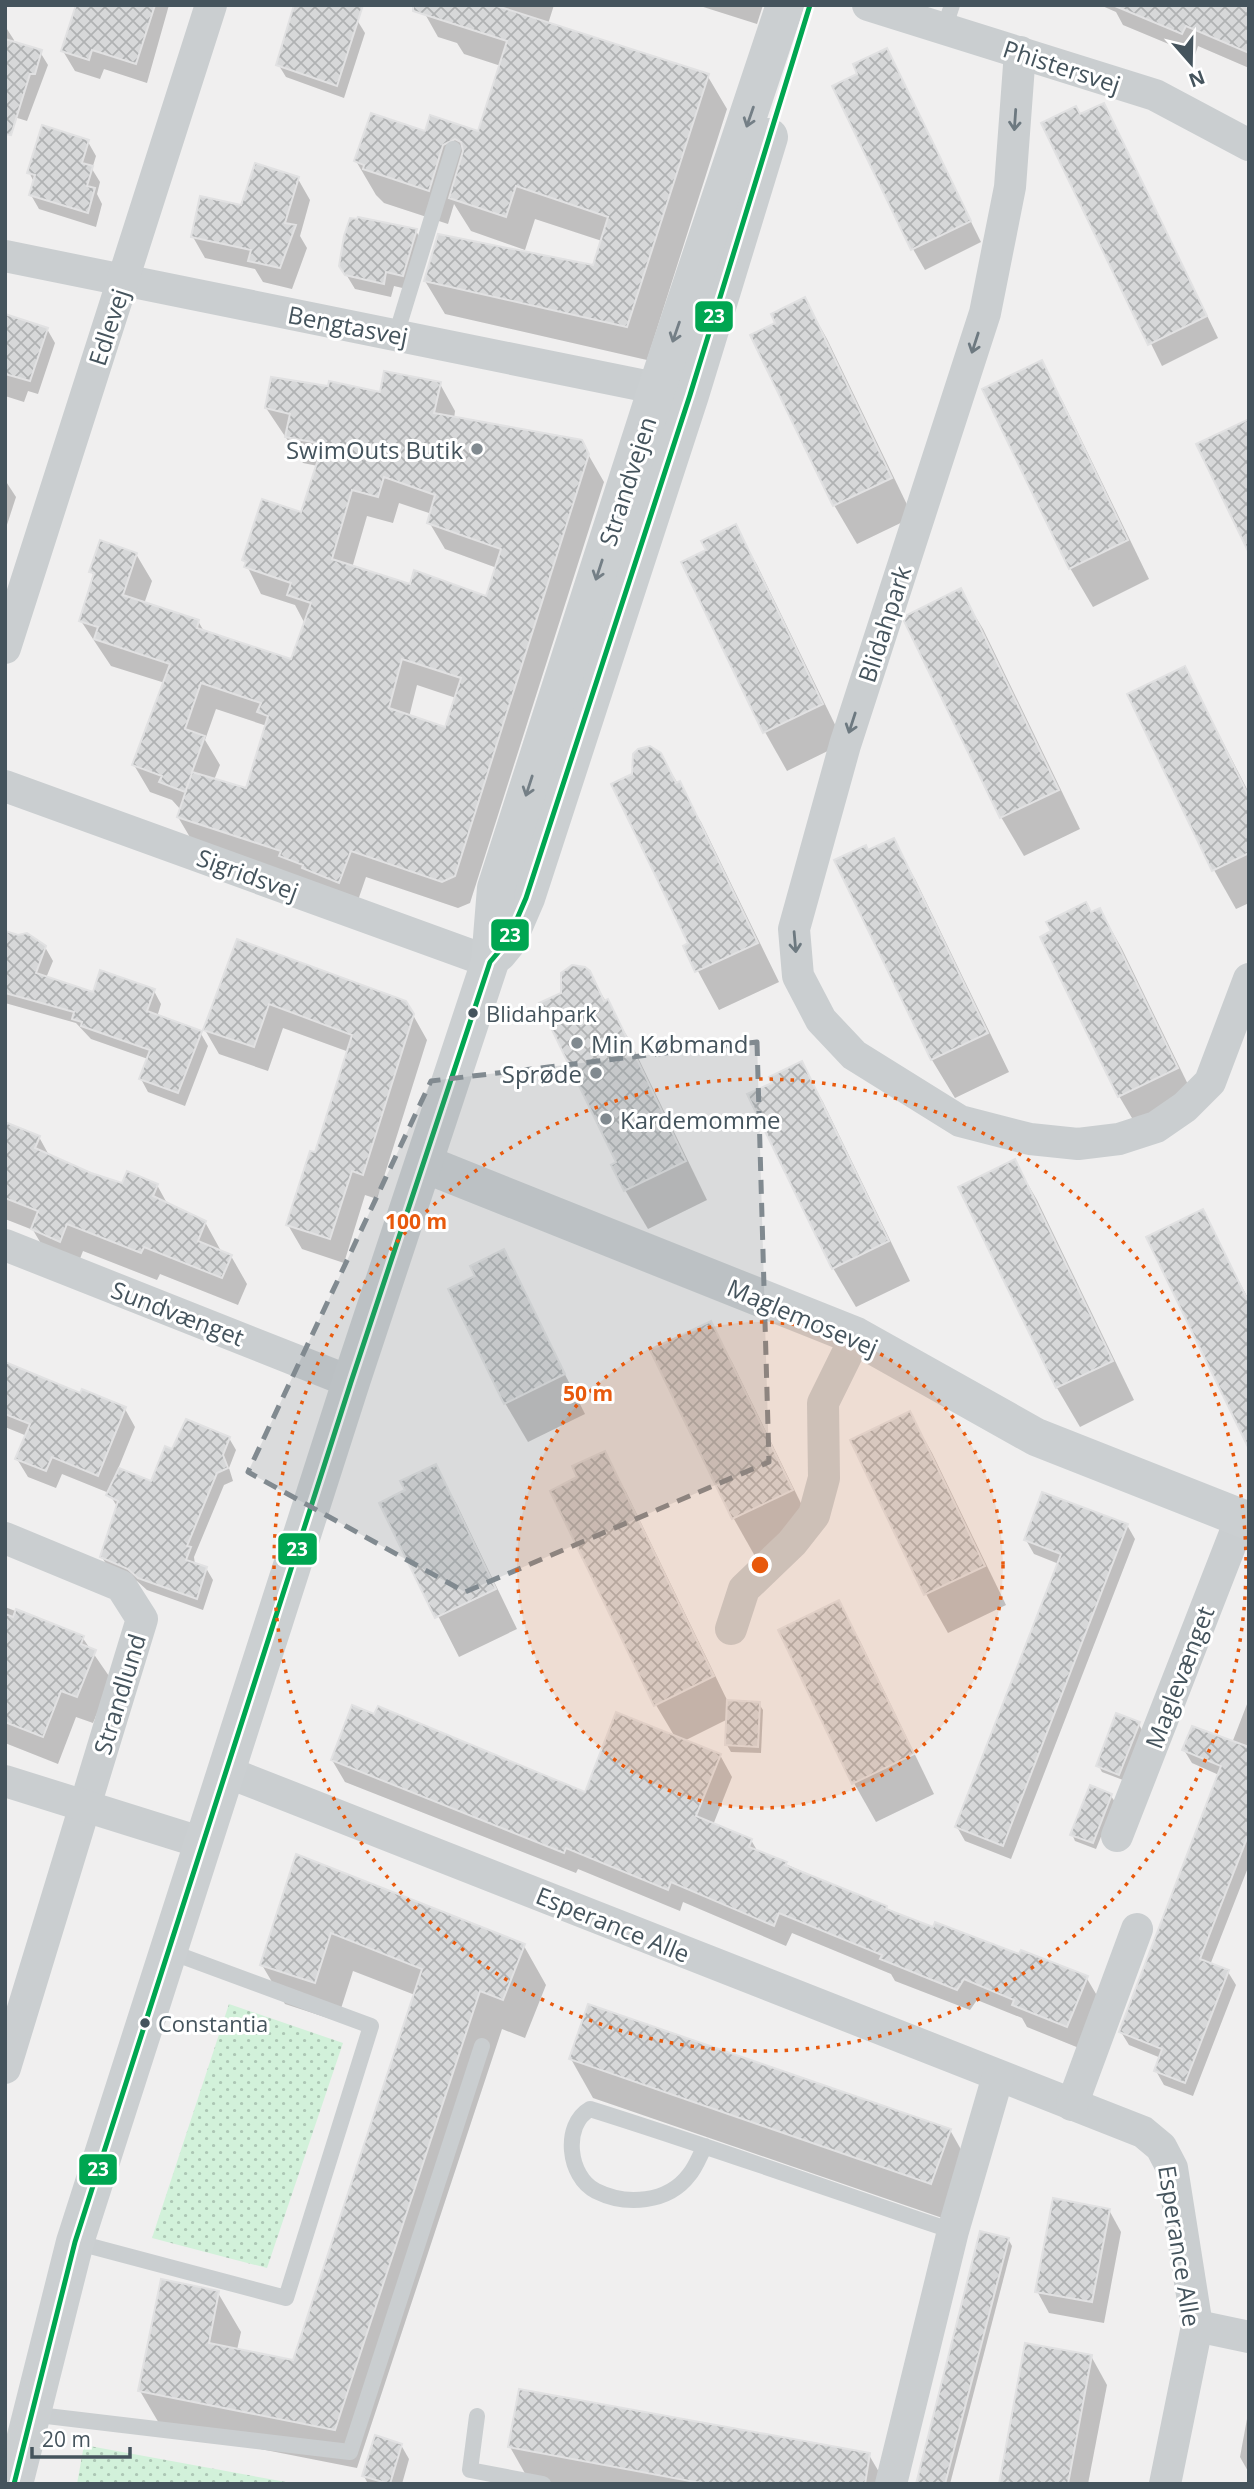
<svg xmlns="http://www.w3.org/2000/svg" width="1254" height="2489" font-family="'Open Sans',sans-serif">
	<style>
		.park { fill: url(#park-dots) }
		.shadow { fill: #0003; fill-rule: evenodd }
		.building { fill: url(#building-cross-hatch); stroke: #e1e1e2; stroke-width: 2; fill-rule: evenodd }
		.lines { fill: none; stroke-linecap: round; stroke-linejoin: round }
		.lane { stroke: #caced0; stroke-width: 16 }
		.street { stroke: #caced0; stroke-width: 32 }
		.secondary { stroke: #cbcfd1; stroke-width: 38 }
		.bus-1-casing { stroke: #fff; stroke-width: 10 }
		.bus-1 { stroke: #00a651; stroke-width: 5 }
		.oneway { stroke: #747f86 }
		.oneway2 { stroke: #6d7980 }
		.marked { fill: #818a90; fill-opacity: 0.2; stroke: #818a90; stroke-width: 5; stroke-dasharray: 14 9; stroke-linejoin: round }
		.ring { fill: none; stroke: #e8590c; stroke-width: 3.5; stroke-dasharray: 3.5 7 }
		.poi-dot { fill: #818a90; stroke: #fff; stroke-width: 2.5 }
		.bus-dot { fill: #45545d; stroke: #fff; stroke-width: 2.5 }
		.labels { text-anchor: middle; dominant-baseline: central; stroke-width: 6; stroke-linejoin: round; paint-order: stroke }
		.bus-label { font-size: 22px; fill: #45545d; stroke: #fff; text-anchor: start }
		.street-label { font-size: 24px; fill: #45545d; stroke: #fff }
		.poi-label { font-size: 24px; fill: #45545d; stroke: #fff; text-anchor: end }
		.centre { fill: #e8590c; stroke: #fff; stroke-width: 3.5 }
		.ring-label { font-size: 21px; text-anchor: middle; font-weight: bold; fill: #e8590c; stroke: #fff; stroke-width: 6; stroke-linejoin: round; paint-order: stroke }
		.line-badge { stroke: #fff; stroke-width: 2.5 }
		.badge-label { font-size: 19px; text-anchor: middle; font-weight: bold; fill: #fff }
	</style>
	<defs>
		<pattern id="park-dots" width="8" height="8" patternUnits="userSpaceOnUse" patternTransform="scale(1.75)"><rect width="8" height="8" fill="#d2f1da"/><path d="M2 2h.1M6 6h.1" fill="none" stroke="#acc6b4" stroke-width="1.8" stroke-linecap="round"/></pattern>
		<pattern id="building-cross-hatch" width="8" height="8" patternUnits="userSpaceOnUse" patternTransform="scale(1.75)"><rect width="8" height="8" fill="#d7d8d9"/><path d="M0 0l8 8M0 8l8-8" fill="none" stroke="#b0b2b3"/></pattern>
	</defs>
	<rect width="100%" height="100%" fill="#f0efef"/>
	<g class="park">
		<path d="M229,2004L343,2043L267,2268L152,2238Z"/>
		<path d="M84,2445L297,2484H77Z"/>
	</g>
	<g class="shadow">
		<path d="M78,5H169L147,83L104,69L100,79L75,71L63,51Z"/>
		<path d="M420,5H554L548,24L707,75L727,109L647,360L445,314L425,281L594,267L602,241L535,219L525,250L471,231L454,204L448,224L384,203L376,195L356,161L426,133H479L501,66L464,54L457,43L438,37Z"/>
		<path d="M697,5H763L757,24Z"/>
		<path d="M1100,5H1249V68L1198,46L1195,55L1123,25L1116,12Z"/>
		<path d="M357,20L365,33L344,98L286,77L278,64Z"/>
		<path d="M5,26L14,40L13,43L40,52L48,65L27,121L5,114Z"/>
		<path d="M886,50L981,242L925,270L913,249L859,75Z"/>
		<path d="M1080,116L1115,127L1218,338L1162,366L1043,124Z"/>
		<path d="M88,142L96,156L92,169L100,182L97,194L102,204L96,227L39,209L31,195L34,182L29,172Z"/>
		<path d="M298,179L310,200L300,236L307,248L292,289L263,282L255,269L205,258L193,237Z"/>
		<path d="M416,231L424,245L411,290L394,286L391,297L355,289L341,266Z"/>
		<path d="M805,300L827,339L913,517L857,544L834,505L777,324Z"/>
		<path d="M5,318L47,329L55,343L38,394L28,391L24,402L5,396Z"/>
		<path d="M1041,363L1063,402L1149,579L1093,607L1070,568Z"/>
		<path d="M440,384L455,411L454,419L581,442L604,482L470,903L458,908L366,877L355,909L194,844L178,817L181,810L172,800L150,792L134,765L165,683L111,666L81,621L95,577L91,572L136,554L152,581L144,604L198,621L205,633L292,661L304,622L295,605L261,594L244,560L302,514L318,466L303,463L266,408ZM399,503L432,514L429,522L445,549L497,568L488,598L411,586L352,568L367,516L393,523ZM417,685L456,698L446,729L409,717ZM216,709L267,726L247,790L214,780L220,765L205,740Z"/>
		<path d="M5,480L16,497L5,531Z"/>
		<path d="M735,526L757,565L844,743L787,771L765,732L708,550Z"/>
		<path d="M960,591L983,629L1080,829L1024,856L1001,817L906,621Z"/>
		<path d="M1185,668L1249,793V903L1236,909L1214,870L1129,695Z"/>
		<path d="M660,754L701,822L779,982L719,1010L685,947L690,944Z"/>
		<path d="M893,840L915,879L1009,1072L955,1098L932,1060L836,861L868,852Z"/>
		<path d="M1100,910L1122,949L1199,1107L1142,1135L1119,1096L1091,914Z"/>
		<path d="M5,933L18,937L27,935L45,947L53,961L46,978L94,995L154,991L161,1004L157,1017L200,1032L208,1046L185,1106L148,1092L141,1079L148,1059L91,1039L76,1023L5,1003Z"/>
		<path d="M238,942L413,1015L427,1040L377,1199L365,1195L344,1263L302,1249L288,1225L317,1154L349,1052L283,1028L268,1071L219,1054L205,1030Z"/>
		<path d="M588,972L630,1041L707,1200L648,1229L625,1190L562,994Z"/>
		<path d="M801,1063L823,1102L910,1281L856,1307L833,1268Z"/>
		<path d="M5,1133L39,1137L50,1157L91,1175L123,1185H157L168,1205L205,1222L221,1251L231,1256L247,1284L238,1305L160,1274L157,1280L83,1251L76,1269L49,1257L33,1230L5,1219Z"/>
		<path d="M1015,1162L1037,1200L1134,1400L1080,1427L1057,1388L961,1188Z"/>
		<path d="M1202,1212L1249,1300V1445Z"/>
		<path d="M503,1252L585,1414L528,1442L505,1403L477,1277Z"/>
		<path d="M710,1323L732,1362L814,1530L756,1558L734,1519L653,1351Z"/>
		<path d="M5,1364L81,1396L125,1409L135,1427L118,1469L152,1483L173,1451L229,1438L236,1450L229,1468L233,1481L224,1485L194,1557L195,1565L206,1568L213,1580L203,1610L147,1590L137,1581L109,1569L102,1557L118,1508L109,1493L62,1474L56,1488L28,1477L17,1459L27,1436L5,1427Z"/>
		<path d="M910,1414L932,1453L1006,1605L948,1633L926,1594Z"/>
		<path d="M604,1453L626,1492L728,1702L759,1704L763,1710L761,1753L731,1752L727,1745L728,1719L684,1741L720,1755L732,1777L713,1825L751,1840L758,1852L934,1929L1086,1977L1099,1999L1079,2048L1027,2027L1022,2018L977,2000L970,2010L895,1981L891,1974L792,1933L786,1946L683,1902L680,1911L578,1869L576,1873L345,1782L332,1760L586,1794L675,1737L656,1705L580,1478Z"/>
		<path d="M435,1466L457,1505L517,1629L459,1657L381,1504L407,1491Z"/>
		<path d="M1127,1525L1135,1539L1011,1859L965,1841L957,1827L1059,1564L1034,1554L1026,1540Z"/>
		<path d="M838,1602L860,1641L934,1794L876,1822L854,1783L780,1630Z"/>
		<path d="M5,1607L82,1637L111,1679L93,1723L76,1717L58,1764L5,1743Z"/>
		<path d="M1249,1699V1865L1210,1965L1228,1972L1236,1985L1193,2096L1164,2085L1156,2071L1161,2058L1129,2045L1121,2032L1219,1775L1192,1763L1184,1750L1232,1743Z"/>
		<path d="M1138,1723L1142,1730L1123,1780L1102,1772L1098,1765Z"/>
		<path d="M1111,1796L1115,1802L1096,1849L1075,1841L1072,1834Z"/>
		<path d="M297,1857L524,1946L546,1985L525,2038L502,2029L357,2468L163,2430L140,2391L218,2293L241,2332L237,2350L294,2362L415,1995L353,1971L337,2021L285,2004L262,1965Z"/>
		<path d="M571,2059L950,2130L972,2169L954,2222L593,2098Z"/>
		<path d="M1109,2210L1121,2232L1104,2323L1049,2313L1037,2291Z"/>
		<path d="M1008,2239L1012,2246L950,2484H917Z"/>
		<path d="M1091,2356L1107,2385L1088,2484H1001Z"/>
		<path d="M1249,2408V2473L1240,2457Z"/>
		<path d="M401,2445L409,2459L402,2484H368L364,2476Z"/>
		<path d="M510,2447L869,2455L886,2484H531Z"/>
	</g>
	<g class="building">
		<path d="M76,5H155L136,64L92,50L89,60L61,51Z"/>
		<path d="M294,5H363L337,86L276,65Z"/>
		<path d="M413,5H494L709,74L627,327L424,281L438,234L593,265L608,217L516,186L506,217L449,198L463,151L461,142L455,139L443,145L429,191L363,169L364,165L354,161L371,113L425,131L430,115L478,131L507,41L413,11Z"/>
		<path d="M1138,5H1249V53L1186,26L1182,34L1115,6Z"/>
		<path d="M5,39L42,50L35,74H30L11,135L5,134Z"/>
		<path d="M887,48L971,221L911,250L832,86L857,74L853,64Z"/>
		<path d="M1104,103L1207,316L1148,345L1041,123L1076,106L1080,114Z"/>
		<path d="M42,125L89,140L82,163L93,166L87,186L95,188L88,213L29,195L35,175L27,173Z"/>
		<path d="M255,163L299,177L285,223L296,225L280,268L248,261L251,250L191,237L200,196L241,205Z"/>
		<path d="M358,217L417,229L403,276L386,272L384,284L345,275L339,266L344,236L350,218L357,219Z"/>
		<path d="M805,297L892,478L833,506L750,335L775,323L771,314Z"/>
		<path d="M5,314L48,328L30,381L5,374Z"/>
		<path d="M1042,360L1128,540L1069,569L982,389Z"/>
		<path d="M384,371L441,382L434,413L582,440L589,454L455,876L442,882L351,851L339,883L302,868L303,865L279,856L281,851L177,817L192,773L185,792L159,782L162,776L132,765L170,664L94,639L98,627L79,621L94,573L89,572L100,540L137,553L123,595L199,620L197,628L291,659L311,603L287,595L291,583L244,567L246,562L242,560L262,499L301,512L323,444L285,437L290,414L265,408L271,377L328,386L329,381L380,392ZM384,477L435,495L427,523L501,549L486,596L414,570L410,584L332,559L352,490L378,497ZM402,659L461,678L445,727L389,708ZM201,683L261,703L257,712L268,716L246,788L192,772L205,736L185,729Z"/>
		<path d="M1249,419V553L1196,444Z"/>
		<path d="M736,524L823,704L763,733L681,562L706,550L701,541Z"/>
		<path d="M961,588L1059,790L1000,818L904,621L907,615Z"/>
		<path d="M1185,666L1249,797V853L1212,871L1127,694Z"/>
		<path d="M650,746L661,753L676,783L680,781L758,943L695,972L683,946L688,943L611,784L632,774L633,754L638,749Z"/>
		<path d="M894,838L988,1033L931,1060L834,860L866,845L868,850Z"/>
		<path d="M1086,902L1091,912L1100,908L1178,1068L1118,1097L1040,937L1051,931L1046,922Z"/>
		<path d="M5,931L18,935L27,933L46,946L36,973L93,992L100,970L155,989L147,1011L202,1031L178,1093L139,1079L150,1050L81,1026L82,1022L72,1019L74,1012L5,993Z"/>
		<path d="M237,939L406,1001L414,1014L363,1175L352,1171L330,1239L286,1225L310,1151L315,1152L352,1035L269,1004L254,1047L203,1030Z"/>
		<path d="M572,965L585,967L590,971L604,1001L608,999L686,1161L624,1191L611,1165L616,1162L539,1003L561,993V973Z"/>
		<path d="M802,1061L889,1241L832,1269L747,1094L772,1083L769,1077Z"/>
		<path d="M5,1122L40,1136L35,1148L91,1173L122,1183L127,1171L158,1184L153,1196L206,1221L198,1241L232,1255L222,1278L144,1247L141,1253L67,1224L60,1242L31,1229L38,1211L5,1198Z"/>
		<path d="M1015,1159L1113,1361L1056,1388L958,1187Z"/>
		<path d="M1203,1209L1249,1303V1449L1146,1237Z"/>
		<path d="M504,1249L565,1374L504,1404L448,1289L475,1276L470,1266Z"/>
		<path d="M711,1321L793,1490L732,1519L650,1350Z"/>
		<path d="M5,1362L80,1393L82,1389L126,1407L98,1476L52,1457L46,1471L15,1459L30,1424L5,1414Z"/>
		<path d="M910,1411L985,1566L924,1595L850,1440Z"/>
		<path d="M186,1419L230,1437L223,1455L228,1468L217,1473L187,1546L191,1547L186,1560L207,1567L197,1599L138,1578L128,1569L100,1557L118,1501L106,1495L119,1468L151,1481L165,1446L172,1449Z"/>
		<path d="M605,1451L714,1676L654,1706L550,1491L577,1477L572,1466Z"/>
		<path d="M436,1464L496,1589L435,1618L379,1503L405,1490L400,1481Z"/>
		<path d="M1042,1492L1128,1524L1003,1846L955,1827L1061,1554L1024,1540Z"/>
		<path d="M839,1600L914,1754L852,1784L778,1630Z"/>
		<path d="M16,1609L84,1636L81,1644L96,1650L77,1697L61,1691L43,1737L5,1722V1614L13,1617Z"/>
		<path d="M727,1700L760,1702L758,1747L725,1745Z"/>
		<path d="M352,1705L374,1714L378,1706L585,1792L616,1712L721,1754L696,1816L752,1839L749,1847L787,1862L785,1865L887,1906L886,1909L933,1927L935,1922L1019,1954L1021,1950L1088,1976L1067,2027L1012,2005L1014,2000L964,1979L957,1990L880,1959L882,1955L779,1913L774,1926L671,1882L668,1890L566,1848L564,1853L331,1760Z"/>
		<path d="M1116,1713L1140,1722L1119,1775L1096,1766Z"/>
		<path d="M1192,1726L1249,1747V1833L1200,1959L1229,1970L1185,2083L1154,2071L1162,2049L1119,2032L1221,1766L1182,1750Z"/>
		<path d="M1090,1785L1112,1794L1093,1843L1070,1835Z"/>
		<path d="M296,1854L525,1944L503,2000L480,1991L335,2430L138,2391L161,2279L219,2291L209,2343L293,2360L422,1969L331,1933L315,1983L260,1965Z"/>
		<path d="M588,2004L951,2129L931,2184L569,2059Z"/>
		<path d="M1053,2198L1110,2209L1092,2302L1035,2292Z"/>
		<path d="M980,2231L1009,2238L945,2484H916Z"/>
		<path d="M1025,2343L1092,2355L1068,2484H999Z"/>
		<path d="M519,2389L870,2453L865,2484H706L508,2447Z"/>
		<path d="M375,2435L402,2444L390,2484L362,2476Z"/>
	</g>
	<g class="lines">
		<g class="lane">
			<path d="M944,29L952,5"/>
			<path d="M396,335L453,149"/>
			<path d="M705,2146C700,2155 696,2167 689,2175C668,2203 626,2206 596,2191C568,2177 562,2125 590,2109C702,2144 812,2183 923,2221L953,2231"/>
			<path d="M75,2242L286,2298L371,2026L168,1951"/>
			<path d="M30,2414L350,2452L482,2046"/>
			<path d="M477,2416L470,2470L543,2484"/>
		</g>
		<g class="street">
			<path d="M868,5L1155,95L1249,145"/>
			<path d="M1020,52L1010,187L985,313L845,745L794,929L798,976L821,1020L854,1055L960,1121L1030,1139L1078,1144L1119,1139L1156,1127L1185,1107L1210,1082L1249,979"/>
			<path d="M5,256L680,393"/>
			<path d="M5,648L211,5"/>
			<path d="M5,786L490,962"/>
			<path d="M5,1245L351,1382"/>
			<path d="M5,1538L121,1586L142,1619L5,2068"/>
			<path d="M731,1629L744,1589L792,1543L814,1515L824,1478L823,1403L856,1336"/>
			<path d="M227,1772L1143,2132L1161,2147L1172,2168L1197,2326L1165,2484"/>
			<path d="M5,1781L203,1843"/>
			<path d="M1117,1836L1241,1518"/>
			<path d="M1072,2105L1137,1929"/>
			<path d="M1197,2326L1249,2337"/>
			<path d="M891,2484L953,2231L998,2076"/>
		</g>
		<g class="secondary">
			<path d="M498,953L507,942L526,898L690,395L769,137"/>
			<path d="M425,1164L856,1336L1036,1437L1249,1521"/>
			<path d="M14,2484L75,2242L351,1382L490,962L496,888L657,388L785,5"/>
		</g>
		<defs>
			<path id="bus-1" d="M14,2484L75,2242L351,1382L490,962L507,942L526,898L690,395L810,5"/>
		</defs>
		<use href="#bus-1" class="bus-1-casing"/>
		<use href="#bus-1" class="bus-1"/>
	</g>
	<defs><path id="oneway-shaft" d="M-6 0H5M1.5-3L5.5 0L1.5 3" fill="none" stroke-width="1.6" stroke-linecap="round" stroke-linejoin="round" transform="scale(1.75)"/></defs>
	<g class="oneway">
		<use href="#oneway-shaft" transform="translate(750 117) rotate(109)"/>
		<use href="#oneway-shaft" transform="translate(676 332) rotate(109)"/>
		<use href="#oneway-shaft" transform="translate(599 570) rotate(108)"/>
		<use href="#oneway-shaft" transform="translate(529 786) rotate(108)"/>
	</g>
	<g class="oneway2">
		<use href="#oneway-shaft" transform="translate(1015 120) rotate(94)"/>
		<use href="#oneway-shaft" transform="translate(975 343) rotate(108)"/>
		<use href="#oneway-shaft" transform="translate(852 723) rotate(108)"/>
		<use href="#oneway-shaft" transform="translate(795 942) rotate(85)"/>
	</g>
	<path class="marked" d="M757,1042L769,1462L465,1592L248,1472L431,1081Z"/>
	<circle cx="760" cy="1565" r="243" fill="#e8590c" fill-opacity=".12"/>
	<g class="ring">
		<circle cx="760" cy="1565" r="243"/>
		<circle cx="760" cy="1565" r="486"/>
	</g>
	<g class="poi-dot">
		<circle cx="477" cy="449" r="7"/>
		<circle cx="577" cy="1043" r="7"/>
		<circle cx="596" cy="1073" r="7"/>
		<circle cx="606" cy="1119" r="7"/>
	</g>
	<g class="bus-dot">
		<circle cx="473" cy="1013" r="6"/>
		<circle cx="145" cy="2023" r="6"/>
	</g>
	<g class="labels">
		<g class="bus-label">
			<text x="486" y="1013">Blidahpark</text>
			<text x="158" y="2023">Constantia</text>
		</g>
		<g class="street-label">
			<text transform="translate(1062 66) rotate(18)">Phistersvej</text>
			<text transform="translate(348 325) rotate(11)">Bengtasvej</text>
			<text transform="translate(108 327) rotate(-72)">Edlevej</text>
			<text transform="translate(627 481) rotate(-72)">Strandvejen</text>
			<text transform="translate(884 624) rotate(-72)">Blidahpark</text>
			<text transform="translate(248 874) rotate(20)">Sigridsvej</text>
			<text transform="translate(178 1313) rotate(21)">Sundvænget</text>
			<text transform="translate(803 1317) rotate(23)">Maglemosevej</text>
			<text transform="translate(1179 1677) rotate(-69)">Maglevænget</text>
			<text transform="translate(119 1694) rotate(-73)">Strandlund</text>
			<text transform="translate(613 1924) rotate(22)">Esperance Alle</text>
			<text transform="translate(1180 2246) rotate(81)">Esperance Alle</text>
		</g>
		<g class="poi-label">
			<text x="463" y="449">SwimOuts Butik</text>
			<text x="591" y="1043" text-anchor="start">Min Købmand</text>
			<text x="582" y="1073">Sprøde</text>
			<text x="620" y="1119" text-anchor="start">Kardemomme</text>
		</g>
	</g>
	<circle cx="760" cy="1565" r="10" class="centre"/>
	<g class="ring-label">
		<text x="416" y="1229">100 m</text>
		<text x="588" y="1401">50 m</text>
	</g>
	<g class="line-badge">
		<rect x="694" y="300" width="40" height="33" rx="7" fill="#00a651"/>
		<rect x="490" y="918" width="40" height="34" rx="7" fill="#00a651"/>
		<rect x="277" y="1532" width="41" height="34" rx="7" fill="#00a651"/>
		<rect x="78" y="2153" width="40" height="33" rx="7" fill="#00a651"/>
	</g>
	<g class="badge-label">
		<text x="714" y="323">23</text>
		<text x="510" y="942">23</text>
		<text x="297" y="1556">23</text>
		<text x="98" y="2176">23</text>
	</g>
	<rect width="1254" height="2489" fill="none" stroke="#45545d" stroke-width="14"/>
	<g transform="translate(1191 63) rotate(160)" stroke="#ffffff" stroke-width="5" paint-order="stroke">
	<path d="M0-5L12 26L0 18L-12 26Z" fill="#45545d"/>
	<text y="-10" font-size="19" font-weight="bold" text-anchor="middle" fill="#45545d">N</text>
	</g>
	<path d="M32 2447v10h98v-10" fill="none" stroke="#45545d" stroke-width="3.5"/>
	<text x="42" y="2447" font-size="21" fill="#45545d" stroke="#ffffff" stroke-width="5" paint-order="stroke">20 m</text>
</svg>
